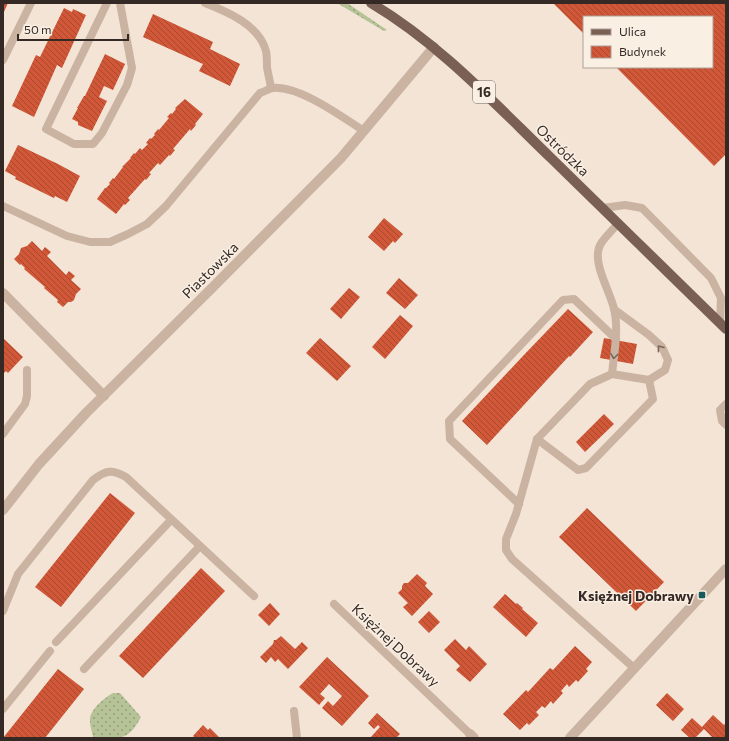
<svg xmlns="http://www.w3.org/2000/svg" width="729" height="741" font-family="Commissioner,sans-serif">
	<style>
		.grass { fill: url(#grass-dots) }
		.building { fill: url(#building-back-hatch) }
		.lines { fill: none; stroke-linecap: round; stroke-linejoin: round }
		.service { stroke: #cbb3a2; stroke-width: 8 }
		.minor { stroke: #cbb3a2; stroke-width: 10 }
		.tertiary { stroke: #cbb3a2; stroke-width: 10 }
		.primary { stroke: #795f54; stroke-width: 10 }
		.oneway { stroke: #78675d }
		.poi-dot { fill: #17585a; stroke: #faefe3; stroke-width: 1.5 }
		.labels { text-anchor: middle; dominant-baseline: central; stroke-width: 3; stroke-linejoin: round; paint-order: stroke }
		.shield { fill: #faefe3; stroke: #70645e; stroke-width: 1 }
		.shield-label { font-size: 13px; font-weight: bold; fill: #352925 }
		.street-label { font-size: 14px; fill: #352925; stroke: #faefe3 }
		.poi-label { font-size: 14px; font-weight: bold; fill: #352925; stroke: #faefe3; text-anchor: end }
	</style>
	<defs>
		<pattern id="grass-dots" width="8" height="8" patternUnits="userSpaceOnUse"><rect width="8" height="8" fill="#b5c396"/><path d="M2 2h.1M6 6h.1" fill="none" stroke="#949e7a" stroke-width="1.8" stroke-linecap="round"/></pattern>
		<pattern id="building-back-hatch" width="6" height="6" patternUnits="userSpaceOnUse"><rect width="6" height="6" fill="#d05737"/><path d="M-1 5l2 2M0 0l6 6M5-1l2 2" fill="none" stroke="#aa482e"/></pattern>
	</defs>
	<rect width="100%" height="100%" fill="#f3e4d6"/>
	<g class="grass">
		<path d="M337,3H347L387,30L384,31Z"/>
		<path d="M113,693H120L141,717C128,741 122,738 96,738L93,737C92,732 90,726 90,721C89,710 104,698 113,693Z"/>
	</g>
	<g class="building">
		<path d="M3,3H8L3,14Z"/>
		<path d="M553,3H726V154L714,166L616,67H712V17H584V34Z"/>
		<path d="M64,8L72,12L73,9L86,15L62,68L57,65L34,117L12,106L36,55L40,57Z"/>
		<path d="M153,14L213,42L210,49L240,64L230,86L199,71L203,64L143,37Z"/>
		<path d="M105,54L125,64L113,90L104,86L99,97L107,101L92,131L78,125V122L72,119L78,108H77L84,96H85Z"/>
		<path d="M185,99L203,114L195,124L196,125L191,131L190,129L173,149L175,150L170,156L169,155L160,165L158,163L149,173L151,174L146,180L145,179L128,198L130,200L125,205L124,204L116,214L97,199L105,188H106L110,184L109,183L113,178L114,179L123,167H122L131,158H130L134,153L135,154L140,148L142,150L148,144L146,143L150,138L151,139L155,135L154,134L158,129L159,130L169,118L167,117L171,113L172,114L176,109L175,108Z"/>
		<path d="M18,145L58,164L80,176L67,202L55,196L54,198L15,179L16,177L5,171Z"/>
		<path d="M384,218L403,234L395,243L393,241L384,251L368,237Z"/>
		<path d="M32,241L42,251L45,247L51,252L47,256L66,275L69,271L75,276L71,280L81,289L76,294L74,300L71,302H68L63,307L57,302L58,300L44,288L45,287L24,269L25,268L21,264L20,265L14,259L19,254L21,248L27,246Z"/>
		<path d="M399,278L418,295L405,309L386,293Z"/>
		<path d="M349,288L360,297L341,319L330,309Z"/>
		<path d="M568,309L593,332L570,357L569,356L487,445L462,421L522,357Z"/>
		<path d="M400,315L413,326L385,359L372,347Z"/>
		<path d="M3,338L23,357L8,373L6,371L3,374Z"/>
		<path d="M320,338L351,366L337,381L306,353Z"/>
		<path d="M604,338L637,344L633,364L600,358Z"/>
		<path d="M604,414L614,424L585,452L576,442Z"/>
		<path d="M110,493L135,513L61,607L35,587Z"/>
		<path d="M587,508L664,582L636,611L559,537Z"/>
		<path d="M201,568L225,591L143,678L119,656Z"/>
		<path d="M417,574L427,583L425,586L433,594L412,616L403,607L408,603L398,593L402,589V586L404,583H408Z"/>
		<path d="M505,594L516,604L517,603L523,608L522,609L538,623L526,637L493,607Z"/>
		<path d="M270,603L280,614L269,626L258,615Z"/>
		<path d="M429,611L440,622L429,633L418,622Z"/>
		<path d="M281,636L295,649L302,642L308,648L288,669L278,659L275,662L271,657L266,663L260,657L273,644L274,640H276Z"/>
		<path d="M455,639L466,650L469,646L487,664L470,682L456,670L460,666L444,650Z"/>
		<path d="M575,646L592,662L586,669L588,671L578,682L576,680L569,687L567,684L561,691L563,693L553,704L551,701L545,708L542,706L536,712L539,715L529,725L527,723L520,730L503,714L526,690L528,692L550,668L553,670Z"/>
		<path d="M327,657L369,696L342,726L322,708L328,701L333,706L342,696L329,684L320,694L325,698L319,705L299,687Z"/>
		<path d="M58,669L84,689L45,738H3Z"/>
		<path d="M667,693L684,709L673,721L656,705Z"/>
		<path d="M377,713L400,734L396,738H370L380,727L378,725L374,729L368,723Z"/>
		<path d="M713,715L724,725L726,723V738H712V737L704,729L695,738H690L681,730L692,718L702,727Z"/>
		<path d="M203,725L208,730L210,728L220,738H195L193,736Z"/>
	</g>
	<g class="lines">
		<g class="service">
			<path d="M107,3L46,129L74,144H93L102,133L127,85L132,68L120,3"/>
			<path d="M205,3C228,12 259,25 266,51C267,56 267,62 267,67C268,74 270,81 271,88"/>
			<path d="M3,60L31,3"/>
			<path d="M3,206L67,236L90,242H110L128,234L147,224L166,206L260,93C264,92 268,89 272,88C299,85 342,117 364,131"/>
			<path d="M603,208L625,205L642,208L711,278L721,298L720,323"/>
			<path d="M615,310L649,335L662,347L668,360L665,370L649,380L612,374L590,384L537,439L516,514L506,539V550L512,559L634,668"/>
			<path d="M612,374C614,354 619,329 614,309C610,290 589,259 602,242C607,235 613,229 619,223"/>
			<path d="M726,404L720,410L722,421L726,425"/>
			<path d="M3,434L25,404L27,396V370"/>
			<path d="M537,439L578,470L586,468L653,399L649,380"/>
			<path d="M519,504L450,439L449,421L563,300L574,299L616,339"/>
			<path d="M334,604L470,734"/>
			<path d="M3,611L18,574L93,480C106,470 112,469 126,477L254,596"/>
			<path d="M56,642L171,520"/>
			<path d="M84,669L200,546"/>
			<path d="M3,709L50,651"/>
			<path d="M294,711L297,738"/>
		</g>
		<g class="minor">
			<path d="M3,293L104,396"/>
			<path d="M470,734L474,738"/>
			<path d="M570,738L726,569"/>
		</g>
		<path class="tertiary" d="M3,510L39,464L86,413L211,289L341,158L434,47"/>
		<path class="primary" d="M371,3C440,44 494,103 551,158C609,215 668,272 726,329"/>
	</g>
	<defs><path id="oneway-chevron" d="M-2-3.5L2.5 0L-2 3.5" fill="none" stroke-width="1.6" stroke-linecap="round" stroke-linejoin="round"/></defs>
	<g class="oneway">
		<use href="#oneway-chevron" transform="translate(660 348) rotate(-127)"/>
		<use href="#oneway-chevron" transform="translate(614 356) rotate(97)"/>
	</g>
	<rect class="poi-dot" x="698" y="591" width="8" height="8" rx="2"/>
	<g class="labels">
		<rect class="shield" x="473" y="81" width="22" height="22" rx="3"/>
		<g class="shield-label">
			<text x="484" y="92">16</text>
		</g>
		<g class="street-label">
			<text transform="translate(563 150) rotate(44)">Ostródzka</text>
			<text transform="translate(210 270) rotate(-45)">Piastowska</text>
			<text transform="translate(396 645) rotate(43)">Księżnej Dobrawy</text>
		</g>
		<g class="poi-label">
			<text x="694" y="595">Księżnej Dobrawy</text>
		</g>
	</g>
	<rect width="729" height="741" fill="none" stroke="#352925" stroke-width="8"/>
	<rect x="583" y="16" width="130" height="52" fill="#faefe3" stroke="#aba097"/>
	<rect x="591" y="29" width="20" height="6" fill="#795f54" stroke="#aba097"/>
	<text x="619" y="36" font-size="12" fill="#352925">Ulica</text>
	<rect x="591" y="46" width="20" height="12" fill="url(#building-back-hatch)" stroke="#aba097"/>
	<text x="619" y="56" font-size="12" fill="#352925">Budynek</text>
	<path d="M18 34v6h110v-6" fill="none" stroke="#352925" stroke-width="2"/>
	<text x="24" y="34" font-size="12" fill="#352925" stroke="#faefe3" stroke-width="3" paint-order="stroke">50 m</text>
</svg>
